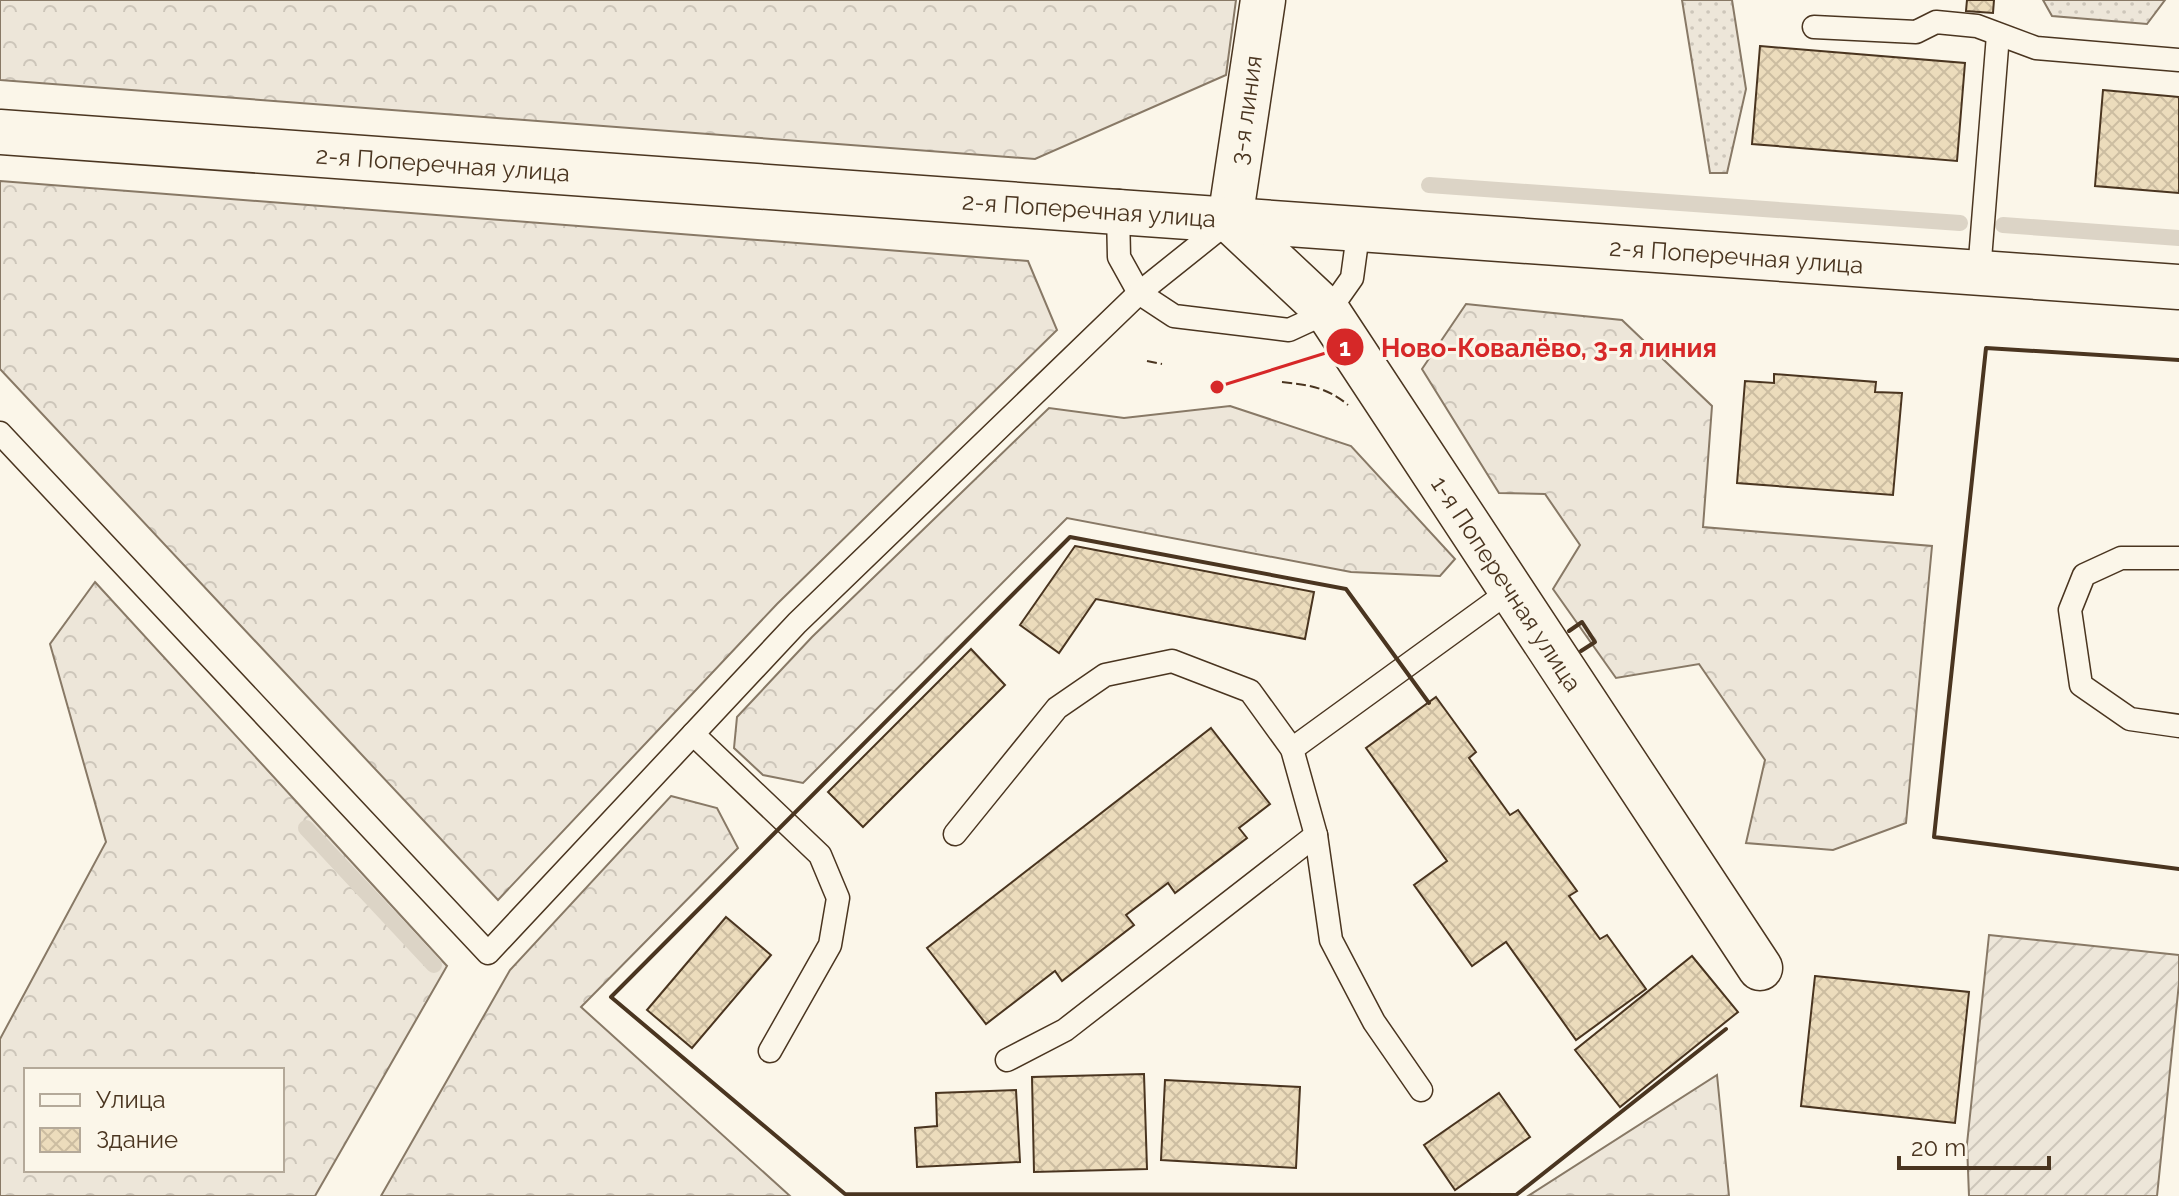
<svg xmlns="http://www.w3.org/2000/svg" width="2179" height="1196" font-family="Raleway,sans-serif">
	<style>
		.grass { fill: url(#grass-dots); stroke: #887966; stroke-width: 2 }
		.forest { fill: url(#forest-crowns); stroke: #887966; stroke-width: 2; fill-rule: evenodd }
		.garden { fill: url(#garden-furrows); stroke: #887966; stroke-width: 2 }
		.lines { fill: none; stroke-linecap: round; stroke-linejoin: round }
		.stream { stroke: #dcd4c6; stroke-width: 16 }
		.building { fill: url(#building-cross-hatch); stroke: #4a3520; stroke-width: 2 }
		.service-casing { stroke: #4a3520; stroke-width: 25 }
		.minor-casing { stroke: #4a3520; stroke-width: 47 }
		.tertiary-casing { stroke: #4a3520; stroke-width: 47 }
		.service { stroke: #fbf6e9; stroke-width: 22 }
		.minor { stroke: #fbf6e9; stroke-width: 44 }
		.tertiary { stroke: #fbf6e9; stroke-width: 44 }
		.fence { stroke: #4a3520; stroke-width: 2; stroke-dasharray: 10 4; stroke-linecap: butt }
		.wall { stroke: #4a3520; stroke-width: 4 }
		.labels { text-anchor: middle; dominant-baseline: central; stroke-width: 6; stroke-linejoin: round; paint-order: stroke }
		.street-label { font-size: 24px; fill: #4a3520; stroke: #fbf6e9 }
		.leader { fill: none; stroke: #d62828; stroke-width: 3 }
		.callout-dot { fill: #d62828; stroke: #fbf6e9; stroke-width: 3 }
		.mark-label { font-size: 24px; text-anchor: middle; font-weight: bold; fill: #fff }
		.callout-label { font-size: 26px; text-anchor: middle; font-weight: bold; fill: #d62828; stroke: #fbf6e9; stroke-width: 6; stroke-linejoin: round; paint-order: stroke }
	</style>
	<defs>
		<pattern id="grass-dots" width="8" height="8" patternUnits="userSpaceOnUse" patternTransform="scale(2)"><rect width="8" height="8" fill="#ede6d9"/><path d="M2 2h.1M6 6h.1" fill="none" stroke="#cdc6ba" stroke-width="1.8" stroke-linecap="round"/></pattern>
		<pattern id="forest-crowns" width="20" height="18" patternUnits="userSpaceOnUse" patternTransform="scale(2)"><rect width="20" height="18" fill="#ede6d9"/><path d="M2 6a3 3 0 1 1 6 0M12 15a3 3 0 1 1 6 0" fill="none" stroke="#cdc6ba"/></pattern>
		<pattern id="garden-furrows" width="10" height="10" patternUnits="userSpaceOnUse" patternTransform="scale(2)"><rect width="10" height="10" fill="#ede6d9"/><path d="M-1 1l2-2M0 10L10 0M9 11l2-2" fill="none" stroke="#cdc6ba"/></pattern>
		<pattern id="building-cross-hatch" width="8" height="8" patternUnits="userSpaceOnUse" patternTransform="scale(2)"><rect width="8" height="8" fill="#ecdcbc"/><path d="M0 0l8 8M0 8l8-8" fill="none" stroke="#ccbda1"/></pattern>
	</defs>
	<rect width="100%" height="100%" fill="#fbf6e9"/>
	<g class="grass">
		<path d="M1682,0H1732L1746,89L1727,173H1710Z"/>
		<path d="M2043,0H2165L2147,24L2052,16Z"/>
	</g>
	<g class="forest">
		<path d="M0,0H1236L1226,75L1035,159L0,80Z"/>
		<path d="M0,181L1028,261L1057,330L777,604L498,900L0,369Z"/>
		<path d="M1466,304L1622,320L1712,406L1703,527L1932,546L1906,823L1833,850L1746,843L1765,760L1699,664L1616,678L1553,589L1580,545L1545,494L1499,493L1422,369Z"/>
		<path d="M1230,406L1351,446L1455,559L1440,576L1351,572L1067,518L803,783L763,775L734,748L737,717L812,637L1049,408L1124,418Z"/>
		<path d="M95,582L447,966L315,1196H0V1039L106,842L50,644ZM26,1070H282V1170H26Z"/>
		<path d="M671,796L717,808L738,848L581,1007L790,1196H381L510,970Z"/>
		<path d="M1717,1075L1729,1196H1528Z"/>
	</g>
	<path class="garden" d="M1989,935L2179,955V983L2157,1196H1969L1967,1144Z"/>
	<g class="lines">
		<g class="stream">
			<path d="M1429,185L1960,223"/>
			<path d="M2003,225L2179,238"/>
			<path d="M306,828L434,965"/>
		</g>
	</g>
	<g class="building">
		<path d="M1967,0H1994L1993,13L1966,11Z"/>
		<path d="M1760,46L1965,63L1957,161L1752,144Z"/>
		<path d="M2103,90L2179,97V193L2095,186Z"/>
		<path d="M1774,374L1876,382L1875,392L1902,393L1893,495L1737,483L1745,381L1774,383Z"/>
		<path d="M1075,546L1314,592L1305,639L1096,599L1059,653L1020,625Z"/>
		<path d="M971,649L1005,685L863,827L828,792Z"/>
		<path d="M1436,697L1476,752L1469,758L1510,815L1518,810L1577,891L1569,896L1600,939L1607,935L1646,989L1576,1040L1506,942L1472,966L1414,885L1447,861L1366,748Z"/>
		<path d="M1211,728L1270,804L1239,828L1247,838L1175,893L1168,883L1126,915L1134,925L1062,981L1055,971L986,1024L927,948Z"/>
		<path d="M726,917L771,955L692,1048L647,1010Z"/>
		<path d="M1692,956L1738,1012L1620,1107L1575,1050Z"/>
		<path d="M1815,976L1969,992L1955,1123L1801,1106Z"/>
		<path d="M1144,1074L1147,1169L1034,1172L1032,1077Z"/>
		<path d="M1165,1080L1300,1087L1296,1168L1161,1160Z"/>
		<path d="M1016,1090L1020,1162L917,1167L915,1128L937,1126L936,1093Z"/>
		<path d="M1499,1093L1530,1137L1455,1190L1424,1145Z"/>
	</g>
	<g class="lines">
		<defs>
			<g id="service">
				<path d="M1814,27L1916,32L1936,22L1977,26L2036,48L2179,60"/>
				<path d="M1118,212L1119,257L1139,293L1174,316L1289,330L1328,312L1352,278L1359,227"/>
				<path d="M1979,272L1998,35"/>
				<path d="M0,433L488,953L797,623L1139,293L1229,221"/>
				<path d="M2179,558H2121L2084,575L2070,610L2081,685L2130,719L2179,726"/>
				<path d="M693,734L820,855L838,898L830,945L770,1051"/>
				<path d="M1292,749L1511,590"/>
				<path d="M955,834L1057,708L1105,675L1172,661L1250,691L1292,749L1316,835L1331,940L1374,1022L1421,1090"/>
				<path d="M1007,1060L1065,1030L1316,835"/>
			</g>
			<g id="minor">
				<path id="s1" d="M1263,0L1230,220L1328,312L1760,968"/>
				<path id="s2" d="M0,132L1118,212"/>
			</g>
			<g id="tertiary">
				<path id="s3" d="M1118,212L2179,287"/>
			</g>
		</defs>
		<use href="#service" class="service-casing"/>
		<use href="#minor" class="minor-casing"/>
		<use href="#tertiary" class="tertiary-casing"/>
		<use href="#service" class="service"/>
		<use href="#minor" class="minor"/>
		<use href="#tertiary" class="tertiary"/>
		<g class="fence">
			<path d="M1147,361L1162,364"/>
			<path d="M1282,382C1308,385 1327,387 1348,405"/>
		</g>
		<g class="wall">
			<path d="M2179,360L1986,348L1934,837L2179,869"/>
			<path d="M1569,631L1582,622L1595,642L1581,651"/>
			<path d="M1429,703L1346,589L1070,537L611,997L845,1194L1516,1195L1726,1029"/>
		</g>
	</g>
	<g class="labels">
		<g class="street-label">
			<text transform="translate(1246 110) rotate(-82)">3-я линия</text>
			<text stroke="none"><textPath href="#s2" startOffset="444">2-я Поперечная улица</textPath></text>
			<text transform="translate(1089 210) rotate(4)">2-я Поперечная улица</text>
			<text stroke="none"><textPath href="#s3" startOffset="620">2-я Поперечная улица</textPath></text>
			<text stroke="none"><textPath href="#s1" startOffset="682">1-я Поперечная улица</textPath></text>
		</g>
	</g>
	<path class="leader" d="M1217 387L1345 347"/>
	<g class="callout-dot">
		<circle cx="1217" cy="387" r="8"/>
		<circle cx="1345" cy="347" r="20"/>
	</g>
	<g class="mark-label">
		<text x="1345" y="356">1</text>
	</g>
	<g class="callout-label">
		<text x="1549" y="357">Ново-Ковалёво, 3-я линия</text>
	</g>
	<rect x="24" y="1068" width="260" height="104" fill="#fbf6e9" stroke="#b4a999" stroke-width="2"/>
	<rect x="40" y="1094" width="40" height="12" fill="#fbf6e9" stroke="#b4a999" stroke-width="2"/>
	<text x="96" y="1108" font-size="24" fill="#4a3520">Улица</text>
	<rect x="40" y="1128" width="40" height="24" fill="url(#building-cross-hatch)" stroke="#b4a999" stroke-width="2"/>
	<text x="96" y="1148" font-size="24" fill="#4a3520">Здание</text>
	<path d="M1899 1156v12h150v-12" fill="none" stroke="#4a3520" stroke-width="4"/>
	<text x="1911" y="1156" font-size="24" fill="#4a3520" stroke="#fbf6e9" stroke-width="6" paint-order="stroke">20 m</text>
</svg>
